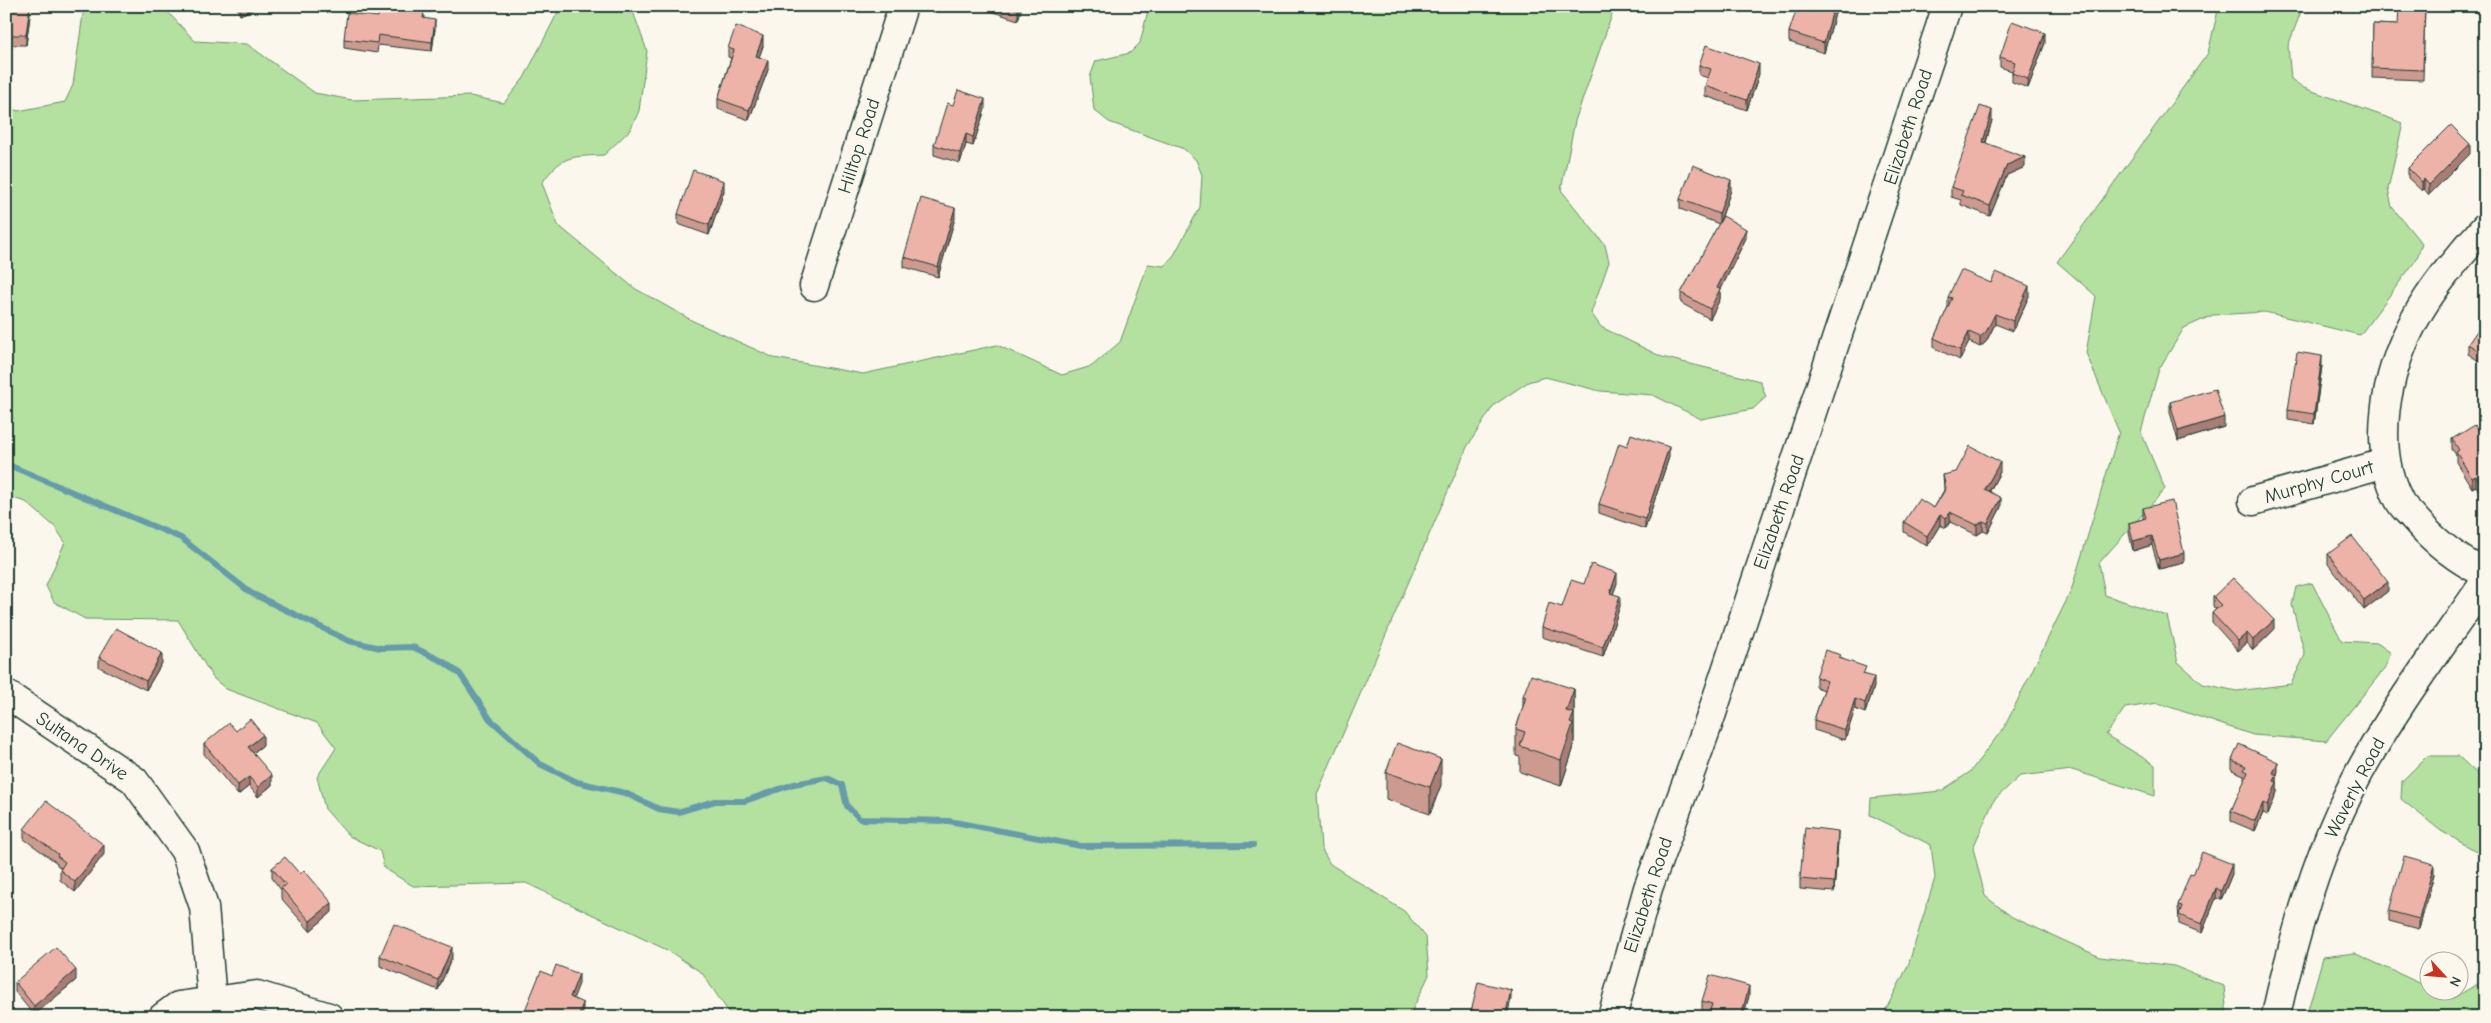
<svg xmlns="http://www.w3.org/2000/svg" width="2491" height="1023" font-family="'Comic Neue',sans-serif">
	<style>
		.green { fill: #b4e19f; stroke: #6a8f6a }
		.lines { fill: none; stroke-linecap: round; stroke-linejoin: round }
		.stream { stroke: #669baa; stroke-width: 6 }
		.minor-casing { stroke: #1f3d34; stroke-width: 31 }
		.minor { stroke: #fbf7ec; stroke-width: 28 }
		.wall { fill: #cd9a90; stroke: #1f3d34 }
		.shaded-wall { fill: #a77d76; stroke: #1f3d34 }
		.building { fill: #eeb3a8; stroke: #1f3d34 }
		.labels { text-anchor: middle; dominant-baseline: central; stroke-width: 4.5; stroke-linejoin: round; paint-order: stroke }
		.street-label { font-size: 19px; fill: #1f3d34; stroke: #fbf7ec }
	</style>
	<rect width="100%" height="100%" fill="#fbf7ec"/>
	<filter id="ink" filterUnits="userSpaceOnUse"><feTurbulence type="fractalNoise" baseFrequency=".02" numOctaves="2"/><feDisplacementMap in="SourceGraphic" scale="10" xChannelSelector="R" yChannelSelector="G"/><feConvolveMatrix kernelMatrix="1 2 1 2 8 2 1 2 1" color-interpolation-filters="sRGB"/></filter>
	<g filter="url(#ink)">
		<g class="green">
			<path d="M87,6H162L195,41L247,44L315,93L352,100L470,96L504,103L524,78L561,6H631L647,51L639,111L630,130L604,155C572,157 562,154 542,183L558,225L634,288L693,321L774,358L863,374L997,345L1062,375L1092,366L1120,342L1148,264L1164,266L1174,255L1200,207L1202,175L1196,160L1184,149L1109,122L1094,110L1090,77L1096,61L1130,53L1140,43L1149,6H1615L1575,121L1561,190L1605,245L1609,262L1591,313L1601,327L1662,357L1760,381L1766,397L1753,409L1701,419L1653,395L1600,391L1545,377L1528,382L1494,405L1467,447L1317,794L1321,848L1330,864L1404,911L1426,937L1429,975L1409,1017H732L702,973L669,951L526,883L413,886L384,868L380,851L349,836L325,809L317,777L336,748L317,723L226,689L213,678L178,620L85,619L54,602L46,586L65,542L55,527L26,502L6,496V107L18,111L65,102L73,85L83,14Z"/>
			<path d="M2219,6H2303L2288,46L2291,79L2304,88L2403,123L2388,189L2392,207L2422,244L2416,260L2360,335L2265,312L2213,315L2184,328L2159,369L2141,432L2165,489L2099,563L2105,595L2167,616L2178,662L2203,684L2237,691L2291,684L2305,655L2292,605L2296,587L2312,583L2342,641L2377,643L2391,653L2385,668L2326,741L2253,735L2158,703L2125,708L2106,735L2155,765V796L2072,770L2020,776L1994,800L1973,848L1985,896L2012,917L2100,957L2174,966L2224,986L2227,1017H1882L1908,966L1935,878L1931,845L1870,815L1871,798L1941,791L1970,772L2005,726L2071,591L2119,432L2086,353L2096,296L2057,262L2208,53Z"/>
			<path d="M2427,756H2458L2485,781V856L2441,831L2401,799L2402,781Z"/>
			<path d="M2354,953L2428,987V990L2435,991L2453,998L2485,980V1017H2306L2323,957Z"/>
		</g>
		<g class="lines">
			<path class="stream" d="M6,464L181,538L251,593L349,641L381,648L413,647L444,662L460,674L490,719L540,764L577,782L625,793L659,809L678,812L715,801H745L794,784L827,778L842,785L847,806L860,819L949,821L1081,846L1253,845"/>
			<defs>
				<g id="minor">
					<path d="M2485,227C2459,256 2432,287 2414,321C2386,373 2371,446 2399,500C2402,507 2409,512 2414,518C2434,541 2457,560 2485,573"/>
					<path d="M814,286L903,6"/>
					<path d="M2253,501L2385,463"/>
					<path d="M6,694L134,780L185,851L204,907L212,1000"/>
					<path d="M163,1017L178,1006L257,995L329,1017"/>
					<path d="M1612,1017L1648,888L1710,719L1947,6"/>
					<path d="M2276,1017C2280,993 2287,970 2293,947C2309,887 2330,827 2359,773C2395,706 2442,645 2485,582"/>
				</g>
			</defs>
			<use href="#minor" class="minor-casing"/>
			<use href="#minor" class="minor"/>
		</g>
		<g class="wall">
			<path d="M6,6L30,16L26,45H6Z"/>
			<path d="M236,6H261L240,15Z"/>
			<path d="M783,6H790V9Z"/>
			<path d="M987,6H1022L1018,20L987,10Z"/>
			<path d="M1804,6H1847L1845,13L1836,10L1824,53L1789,42V32L1803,10Z"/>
			<path d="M2425,6L2423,80L2372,78L2373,24L2398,25Z"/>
			<path d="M425,16V18L435,29L432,51L378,45L377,53L344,48V39L378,17Z"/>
			<path d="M2045,43L2028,88L2012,82V71L2000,67V57Z"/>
			<path d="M763,46L759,57L768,70L749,120L718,109V99L731,58L728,57V48Z"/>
			<path d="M1699,65L1759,74L1747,110L1705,96V86L1708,78L1699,75Z"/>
			<path d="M953,105L985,109L973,146L966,144L960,163L934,155V145Z"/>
			<path d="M1992,120L1986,143L2025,167L2007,175L1990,216L1961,205V200L1951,197V187Z"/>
			<path d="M2470,154L2429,195L2424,189L2422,191L2408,178V168Z"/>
			<path d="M1731,190L1720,222L1746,238L1720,291V299L1710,319L1681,303V293L1719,224L1680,209V199Z"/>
			<path d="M724,191L709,235L678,224V214Z"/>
			<path d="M955,218L938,277L904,267V257Z"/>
			<path d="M1991,283L2029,296L2013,331L1995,324L1986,342L1980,347L1969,342L1960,360L1934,348V338L1948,307V297Z"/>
			<path d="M2485,323V365L2468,354V344Z"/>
			<path d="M2322,366L2314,424L2288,420V410Z"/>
			<path d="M2170,402L2224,427L2178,441L2170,412Z"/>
			<path d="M2452,439L2485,441V501L2476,486L2472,488L2456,462V455L2452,449Z"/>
			<path d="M1627,446L1669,457L1645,529L1599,513V504Z"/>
			<path d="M2000,472L1990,491L2001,507L1988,533L1983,531L1977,535L1950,522L1946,528L1940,525L1927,546L1904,532V522L1934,508L1944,490L1943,475Z"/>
			<path d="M2143,508L2184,563L2159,569L2152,545L2133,551L2129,533V523L2143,519Z"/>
			<path d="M2328,554L2388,591L2364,610L2328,564Z"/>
			<path d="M1617,583L1613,594L1620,606L1603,657L1542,637V627L1562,607L1584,584Z"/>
			<path d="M2213,597L2274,630L2253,650L2247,643L2238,651L2212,622V613L2216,609L2213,607Z"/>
			<path d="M99,657L162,663L146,690L99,667Z"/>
			<path d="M1841,658L1866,675L1874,687L1865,713L1855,709L1845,740L1814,730V720L1824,690L1816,687V677Z"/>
			<path d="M1574,689V740L1573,750L1561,786L1520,772V757L1516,756V729L1523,707V696Z"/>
			<path d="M236,731L263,745L253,753L272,785L258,797L249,786L238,795L204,754V744Z"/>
			<path d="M2232,760L2278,771L2277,774V792L2268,815L2263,813L2255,831L2231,821V811L2245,780H2244V775L2232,770Z"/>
			<path d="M1386,772L1441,785L1430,814L1386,799Z"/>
			<path d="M24,829L104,854L75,892L60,880V870L61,868L57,865V863L24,839Z"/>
			<path d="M1838,841L1834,892L1800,889V879Z"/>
			<path d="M272,868L332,912L310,931L281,898V890L272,878Z"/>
			<path d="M2232,874L2221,900L2216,898L2202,933L2179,924L2178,905L2193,875Z"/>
			<path d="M2434,874L2419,929L2389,921V911Z"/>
			<path d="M380,956L452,957L438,990L380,966Z"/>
			<path d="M76,980L34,1015L15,992V982Z"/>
			<path d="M1749,996L1743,1017H1708L1709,1013L1702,1011V1001Z"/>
		</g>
		<g class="shaded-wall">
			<path d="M30,6V16L26,45V35Z"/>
			<path d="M240,6H261L240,15Z"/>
			<path d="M1019,6H1022L1018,20V10Z"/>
			<path d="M1834,6H1836V10L1824,53V43Z"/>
			<path d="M435,20V29L432,51V42Z"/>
			<path d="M2045,33V43L2028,88V79Z"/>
			<path d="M763,36V46L756,66V56Z"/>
			<path d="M768,60V70L749,120V110Z"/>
			<path d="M1759,64V74L1747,110V100Z"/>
			<path d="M985,99V109L973,146V137Z"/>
			<path d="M1992,110V120L1983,152V142Z"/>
			<path d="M966,134V144L960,163V153Z"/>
			<path d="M2470,144V154L2429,195V185Z"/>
			<path d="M2025,157V167L2007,175L1990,216V206L2007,165Z"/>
			<path d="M2424,179V189L2422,191V182Z"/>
			<path d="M1731,180V190L1719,224V214Z"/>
			<path d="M724,181V191L709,235V225Z"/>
			<path d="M955,208V218L938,277V267Z"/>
			<path d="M1746,229V238L1720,291V299L1710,319V309L1717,288Z"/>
			<path d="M2029,286V296L2013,331V321Z"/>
			<path d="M1995,314V324L1986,342L1980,347V337Z"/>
			<path d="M1969,332V342L1960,360V350Z"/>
			<path d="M2322,356V366L2314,424V414Z"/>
			<path d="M2224,417V427L2178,441V431Z"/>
			<path d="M1669,447V457L1645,529V519Z"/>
			<path d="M2000,462V472L1985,499V489Z"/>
			<path d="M2476,476V486L2472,488V478Z"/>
			<path d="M2001,498V507L1988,533V523Z"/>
			<path d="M1950,512V522L1946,528V518Z"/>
			<path d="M1940,515V525L1927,546V536Z"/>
			<path d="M1983,521V531L1977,535V525Z"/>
			<path d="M2152,536V545L2133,551V541Z"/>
			<path d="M2184,553V563L2159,569V560Z"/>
			<path d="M1617,573V583L1610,603V593Z"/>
			<path d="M2388,582V591L2364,610V600Z"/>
			<path d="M1620,596V606L1603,657V647Z"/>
			<path d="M2274,620V630L2253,650V640Z"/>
			<path d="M2247,633V643L2238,651V641Z"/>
			<path d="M162,653V663L146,690V681Z"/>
			<path d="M1874,677V687L1865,713V703Z"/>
			<path d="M1574,689V740L1573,750L1561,786V760L1566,711Z"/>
			<path d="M1855,699V709L1845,740V730Z"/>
			<path d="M263,735V745L248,757V747Z"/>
			<path d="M1441,759V785L1430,814V787Z"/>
			<path d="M2278,762V771L2273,783V773Z"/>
			<path d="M272,775V785L258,797V787Z"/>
			<path d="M2277,775V792L2268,815V805L2274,781Z"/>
			<path d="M249,777V786L238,795V785Z"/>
			<path d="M2263,803V813L2255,831V821Z"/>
			<path d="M1838,831V841L1834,892V882Z"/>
			<path d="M104,845V854L75,892V882Z"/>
			<path d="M2232,864V874L2221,900V891Z"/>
			<path d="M2434,864V874L2419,929V919Z"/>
			<path d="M2216,888V898L2202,933V924Z"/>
			<path d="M332,903V912L310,931V921Z"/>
			<path d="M452,947V957L438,990V980Z"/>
			<path d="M76,970V980L34,1015V1006Z"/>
			<path d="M579,974V984L570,1007V997Z"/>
			<path d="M1749,986V996L1743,1017H1741Z"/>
			<path d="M1511,990V999L1507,1017H1505Z"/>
			<path d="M583,1003V1012L582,1017H578Z"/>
		</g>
		<g class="building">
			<path d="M6,6H30L26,35H6Z"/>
			<path d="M380,6H389L405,8V6H425L423,18L435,20L432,42L378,35L377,43L344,39L347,13L378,17Z"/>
			<path d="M1007,6H1019L1018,10Z"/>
			<path d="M1804,6H1834L1824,43L1789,32L1797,8L1803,10Z"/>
			<path d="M2399,6H2425L2423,70L2372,68L2373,24L2398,25Z"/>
			<path d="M2012,21L2045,33L2028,79L2012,73L2015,62L2000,57Z"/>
			<path d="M736,26L763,36L756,56L768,60L749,110L718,99L734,50L728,48Z"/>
			<path d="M1706,45L1759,64L1747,100L1705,86L1711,69L1699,65Z"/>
			<path d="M958,90L985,99L973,137L966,134L960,153L934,145L947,103L953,105Z"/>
			<path d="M1980,106L1992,110L1983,142L2025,157L2007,165L1990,206L1961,195L1963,191L1951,187Z"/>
			<path d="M2451,125L2470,144L2429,185L2424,179L2422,182L2408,168Z"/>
			<path d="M1693,165L1731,180L1719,214L1680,199Z"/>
			<path d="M693,170L724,181L709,225L678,214Z"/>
			<path d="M921,198L955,208L938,267L904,257Z"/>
			<path d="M1723,216L1746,229L1717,288L1720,289L1710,309L1681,293Z"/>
			<path d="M1961,270L1991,283L1996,272L2029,286L2013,321L1995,314L1986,332L1980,337L1969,332L1960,350L1934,338L1952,298L1948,297Z"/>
			<path d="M2483,322L2485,323V355L2468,344Z"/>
			<path d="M2297,352L2322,356L2314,414L2288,410Z"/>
			<path d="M2215,389L2224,417L2178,431L2170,402Z"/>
			<path d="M2475,425L2485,441V491L2476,476L2472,478L2456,452L2459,450L2452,439Z"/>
			<path d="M1631,434L1669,447L1645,519L1599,504L1619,443L1627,446Z"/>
			<path d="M1970,446L2000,462L1985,489L2001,498L1988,523L1983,521L1977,525L1950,512L1946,518L1940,515L1927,536L1904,522L1919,499L1934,508L1946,488L1943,475L1956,472Z"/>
			<path d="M2172,501L2184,553L2159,560L2152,536L2133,541L2129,523L2146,518L2143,508Z"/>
			<path d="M2352,536L2388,582L2364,600L2328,554Z"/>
			<path d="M1591,564L1617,573L1610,593L1620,596L1603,647L1542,627L1549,603L1562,607L1571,580L1584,584Z"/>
			<path d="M2233,578L2274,620L2253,640L2247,633L2238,641L2212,613L2221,605L2213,597Z"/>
			<path d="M116,628L162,653L146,681L99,657Z"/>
			<path d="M1825,650L1841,655L1839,658L1866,667L1863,674L1874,677L1865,703L1855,699L1845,730L1814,720L1827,681L1816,677Z"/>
			<path d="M1531,675L1574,689L1566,711L1574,713L1570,723L1573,724L1561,760L1520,746L1525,732L1516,729L1526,697L1523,696Z"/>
			<path d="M250,719L263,735L248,747L272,775L258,787L249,777L238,785L204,744L229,723L236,731Z"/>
			<path d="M1397,743L1441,759L1430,787L1386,772Z"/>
			<path d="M2239,744L2278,762L2273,773L2277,775L2274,781L2277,782L2268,805L2263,803L2255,821L2231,811L2248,772L2244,770L2246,766L2232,760Z"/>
			<path d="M46,801L104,845L75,882L60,870L65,862L57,856L58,854L24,829Z"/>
			<path d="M1805,827L1838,831L1834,882L1800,879Z"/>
			<path d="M2202,852L2232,864L2221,891L2216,888L2202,924L2179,915L2182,906L2178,905L2190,874L2193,875Z"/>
			<path d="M2404,856L2434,864L2419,919L2389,911Z"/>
			<path d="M285,857L300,874L304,870L332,903L310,921L281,888L286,885L272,868Z"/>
			<path d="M394,924L452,947L438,980L380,956Z"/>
			<path d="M56,947L76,970L34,1006L15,982Z"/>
			<path d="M556,965L579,974L570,997L583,1003L578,1017H528L523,1015L541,971L552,976Z"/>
			<path d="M1710,975L1749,986L1741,1017H1708L1712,1004L1702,1001Z"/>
			<path d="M1478,982L1511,990L1505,1017H1470Z"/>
		</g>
	</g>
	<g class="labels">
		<g class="street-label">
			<text transform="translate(1908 127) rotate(-72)">Elizabeth Road</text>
			<text transform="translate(859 146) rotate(-72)">Hilltop Road</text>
			<text transform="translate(2319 482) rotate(-16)">Murphy Court</text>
			<text transform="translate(1779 512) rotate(-71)">Elizabeth Road</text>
			<text transform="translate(82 746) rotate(34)">Sultana Drive</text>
			<text transform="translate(2355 788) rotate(-63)">Waverly Road</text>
			<text transform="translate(1648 895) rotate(-72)">Elizabeth Road</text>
		</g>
	</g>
	<rect width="2491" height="1023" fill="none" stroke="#fbf7ec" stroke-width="25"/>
	<rect x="12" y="12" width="2466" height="998" fill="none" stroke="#1f3d34" stroke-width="2" filter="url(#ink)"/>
	<g transform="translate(2444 976) rotate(116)"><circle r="24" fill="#fbf7ec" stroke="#a3ada2"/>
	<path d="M0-4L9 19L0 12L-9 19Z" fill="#c8321e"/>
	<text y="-8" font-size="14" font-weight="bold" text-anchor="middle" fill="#1f3d34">N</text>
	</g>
</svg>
